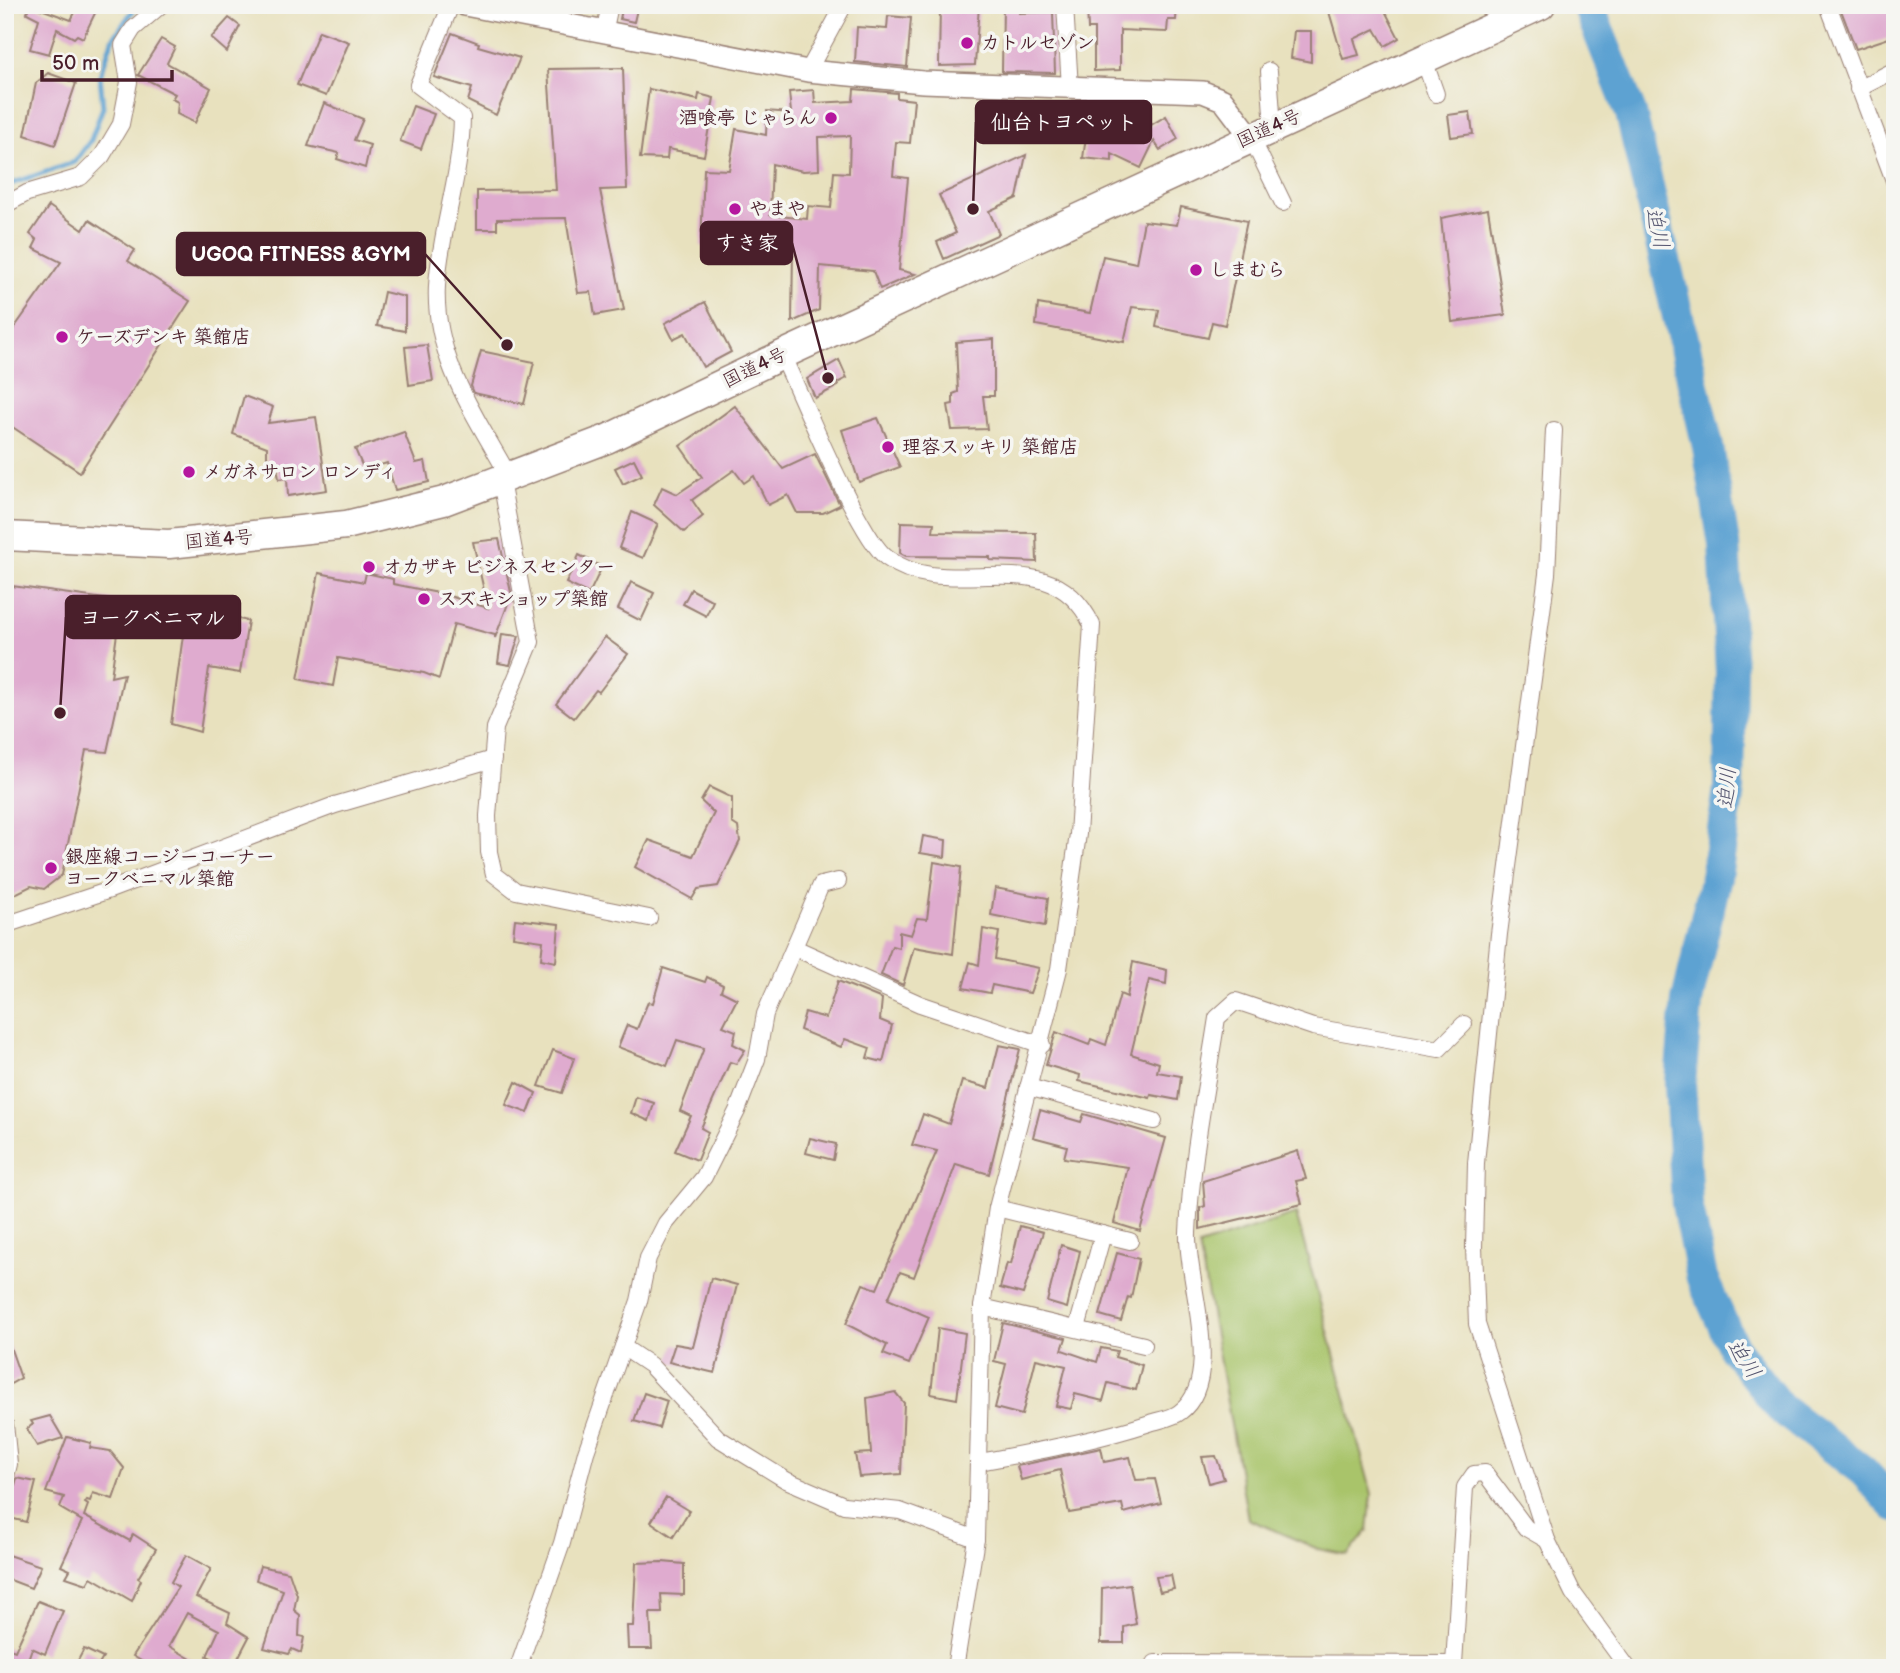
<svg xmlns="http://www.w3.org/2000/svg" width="1900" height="1673" font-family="'Balsamiq Sans','Klee One',sans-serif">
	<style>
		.green { fill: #a9c46b; stroke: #7a724b; stroke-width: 2 }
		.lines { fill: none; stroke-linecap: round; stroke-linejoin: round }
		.stream { stroke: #5da2d2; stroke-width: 5 }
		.river { stroke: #5da2d2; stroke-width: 32 }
		.building { fill: #dfabcf; fill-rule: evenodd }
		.street-casing { stroke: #998074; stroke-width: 18 }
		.secondary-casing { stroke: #998074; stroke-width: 24 }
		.highway-casing { stroke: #998074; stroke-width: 31 }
		.street { stroke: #fff; stroke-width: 16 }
		.secondary { stroke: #fff; stroke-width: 21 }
		.highway { stroke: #fff; stroke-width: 28 }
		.poi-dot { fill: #b5179e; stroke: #f6f6f2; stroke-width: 2.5 }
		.labels { text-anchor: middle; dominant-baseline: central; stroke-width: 7; stroke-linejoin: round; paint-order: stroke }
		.poi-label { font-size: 19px; font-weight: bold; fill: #4a1f2b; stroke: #f6f6f2; text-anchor: start }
		.street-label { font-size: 19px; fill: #4a1f2b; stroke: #f6f6f2 }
		.water-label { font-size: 21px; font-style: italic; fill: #52536e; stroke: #f6f6f2 }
		.leader { fill: none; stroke: #4a1f2b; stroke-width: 2.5 }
		.callout-dot { fill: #4a1f2b; stroke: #f6f6f2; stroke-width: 2.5 }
		.callout { fill: #4a1f2b; stroke: #4a1f2b; stroke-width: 2.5 }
		.callout-label { font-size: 21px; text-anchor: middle; font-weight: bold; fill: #fff }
	</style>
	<rect width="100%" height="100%" fill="#f6f6f2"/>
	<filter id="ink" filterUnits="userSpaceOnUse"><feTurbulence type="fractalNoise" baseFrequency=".0143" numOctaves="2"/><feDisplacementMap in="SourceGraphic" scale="14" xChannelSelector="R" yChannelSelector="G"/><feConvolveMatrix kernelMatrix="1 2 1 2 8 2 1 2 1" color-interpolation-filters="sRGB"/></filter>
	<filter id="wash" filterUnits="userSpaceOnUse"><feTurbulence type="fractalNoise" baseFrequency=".00686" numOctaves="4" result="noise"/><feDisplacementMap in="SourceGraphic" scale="28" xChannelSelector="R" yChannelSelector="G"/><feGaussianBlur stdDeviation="1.57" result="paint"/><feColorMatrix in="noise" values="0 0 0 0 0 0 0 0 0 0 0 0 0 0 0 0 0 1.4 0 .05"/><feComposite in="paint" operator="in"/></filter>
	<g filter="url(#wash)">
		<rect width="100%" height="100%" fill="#e8e1be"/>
		<path class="green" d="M1296,1214L1372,1494L1368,1530L1348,1555L1318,1549L1248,1519L1199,1246Z"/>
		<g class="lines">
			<path class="stream" d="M5,186L75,162L91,140L103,107L100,76L112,40L137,5"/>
			<path class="river" d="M1588,5L1631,113L1708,447L1724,544L1731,672L1729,789L1716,877L1687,1001L1680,1083L1687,1204L1702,1278L1734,1349L1780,1408L1863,1471L1895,1506"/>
		</g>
		<g id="blocks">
			<g class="building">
				<path d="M30,5L71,20L79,5H99L83,38L77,35L74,38L57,29L49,54L30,49L39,19L27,13Z"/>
				<path d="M623,5H638L634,22L620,19Z"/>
				<path d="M940,5H979L975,65L939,66Z"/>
				<path d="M1003,5H1019V13L1053,12L1055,73L1002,72Z"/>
				<path d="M1087,5H1177L1176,20H1168L1167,32L1120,30V70L1094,71V29H1088Z"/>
				<path d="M1327,5H1382L1399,38L1385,46L1375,29L1354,39L1359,55L1343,59Z"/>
				<path d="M1839,5H1895V36L1856,49Z"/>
				<path d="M888,16L911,18L907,67L855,62L857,27L887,29Z"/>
				<path d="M229,18L240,26L227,52L211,38Z"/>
				<path d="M319,31L349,42L326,96L297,85Z"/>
				<path d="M1294,31H1311V62L1291,58Z"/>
				<path d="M452,33L479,43L478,46L520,58L496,115L468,101L472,88L434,77Z"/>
				<path d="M161,39L175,47L167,63L211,88L195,123L177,114L178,102L172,99L175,94L138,75Z"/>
				<path d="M623,68L627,189L600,190L624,310L595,315L591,292L578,293L566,218L497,219V229H477V191L556,190L548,69Z"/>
				<path d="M48,73L76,83L55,145L25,135L36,83Z"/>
				<path d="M649,89L698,100L699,94L714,98L704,156L668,149L667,159L640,158Z"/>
				<path d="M854,89L897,93V98L914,100L910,143L896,142L893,176L908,178L899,270L915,274L880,289L873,271L820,266L819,310L792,322L793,250L701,246L704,169L729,170L736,129L766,135L767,111L791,113L789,92L814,90L815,103L853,101ZM850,136L849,173L834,172L831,208L808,206L807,219L770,215L772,164L803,171L819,170L818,137Z"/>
				<path d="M1091,102L1123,106L1122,115L1143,117L1141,131L1166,116L1178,139L1160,150L1154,141L1141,168L1112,154V161L1083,158Z"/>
				<path d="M324,103L363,119L354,140L370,145L365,168L337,159L339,153L308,146Z"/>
				<path d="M413,106L434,114L421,149L400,141Z"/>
				<path d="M1470,112L1473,134L1451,137L1448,115Z"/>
				<path d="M1026,155L1017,198L989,211L999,234L944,259L937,242L956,233L939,195Z"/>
				<path d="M49,206L83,230L89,220L135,250L128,261L190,301L80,472L5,422V341L61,262L33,248L37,240L30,234Z"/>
				<path d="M1181,207L1247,221L1225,325L1212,322L1208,338L1156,327L1159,310L1132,307L1124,342L1036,325L1038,304L1090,313L1103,256L1136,263L1144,221L1177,225Z"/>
				<path d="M1488,209L1505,315L1452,322L1441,218Z"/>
				<path d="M384,292L405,297V331L377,326Z"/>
				<path d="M705,302L731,352L703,367L685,333L673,339L665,323Z"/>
				<path d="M994,339V396H983L987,429L952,430L948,405L953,404V394L958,392L956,342Z"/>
				<path d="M427,345L433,381L409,385L405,347Z"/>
				<path d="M481,351L534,362L524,404L474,393L471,386Z"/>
				<path d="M839,360L847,378L837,383L838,386L815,398L807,379Z"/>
				<path d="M244,396L273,407L268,423L316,417L327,490L288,496L287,478L279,479L277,467L267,464V447L233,434Z"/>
				<path d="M735,406L783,469L815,454L840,505L823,513H797L788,495L768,505L754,476L744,483L734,470L692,500L703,516L684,532L654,505L662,487L677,494L702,477L680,446Z"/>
				<path d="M878,418L900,467L859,482L842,430Z"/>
				<path d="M404,432L416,463L425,461L429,482L395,490L387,463L364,470L355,449Z"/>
				<path d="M634,459L642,475L623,484L615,468Z"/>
				<path d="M632,512L658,524L643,558L619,548Z"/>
				<path d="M901,522L934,523L933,532L1036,533L1037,562L990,560V557L906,556L900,553Z"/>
				<path d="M499,539L513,601H509L495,638V635L454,624L439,679L424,673L338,658L333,686L298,679L319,573L364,582L366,573L393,579V584L443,594L488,608L473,542Z"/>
				<path d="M579,555L602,567L589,594L566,583Z"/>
				<path d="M631,582L654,593L641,621L618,609Z"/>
				<path d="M5,585L134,603L129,629L118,626L111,677L124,674L107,752L86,750L62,875L44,889L31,886L5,899Z"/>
				<path d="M691,589L713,601L706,616L683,604Z"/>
				<path d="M188,598L218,605L216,614L248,621L240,673L209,668L200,732L171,724Z"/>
				<path d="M502,634L519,636L510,665L498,663Z"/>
				<path d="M605,637L628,654L599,692L596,690L574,718L556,704Z"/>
				<path d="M709,787L732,798V823L738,827L740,841L718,886L698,889L692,899L635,867L649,840L693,856L714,813L701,801Z"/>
				<path d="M923,836L946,840L945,857L920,853Z"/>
				<path d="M934,862L961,867L953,954L914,947L903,985L881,975L892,946L899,948V932L911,935L917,918L927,919Z"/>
				<path d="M995,888L1048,898L1045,926L991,915Z"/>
				<path d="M515,919L559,924L556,962L541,959L543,941L513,937Z"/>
				<path d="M983,929L999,932L995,959L1039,968L1030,993L992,985L990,993L963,988L970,962L979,965Z"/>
				<path d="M1133,962L1167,970L1166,984L1149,980L1131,1054L1159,1063L1157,1072L1181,1076L1178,1100L1151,1095L1150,1098L1079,1081L1080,1075L1046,1065L1056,1032L1089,1045L1091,1039L1106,1045L1120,994L1127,997Z"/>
				<path d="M663,968L705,982L707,977L723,985L721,991L737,999L723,1026L736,1031L733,1044L745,1050L736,1064L730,1062L701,1128L708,1132L697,1160L675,1151L691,1116L680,1111L704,1048L677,1040L667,1066L618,1047L627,1025L637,1029L648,1002L653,1003Z"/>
				<path d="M838,981L882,999L880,1020L892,1025L883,1062L867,1058L870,1048L845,1039L841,1047L800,1030L805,1012L826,1018Z"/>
				<path d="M999,1045L1020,1049L989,1174L956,1164L914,1277L900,1272L888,1299L929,1317L909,1364L883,1354L887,1345L846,1324L863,1284L877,1289L937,1151L912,1145L923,1114L949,1124L962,1081L988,1088Z"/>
				<path d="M553,1050L574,1058L562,1093L539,1086Z"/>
				<path d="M516,1082L536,1093L528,1113L506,1105Z"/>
				<path d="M636,1097L654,1103L649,1121L631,1113Z"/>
				<path d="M1040,1110L1081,1122L1084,1114L1166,1138L1140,1231L1114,1223L1128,1167L1064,1158L1067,1146L1033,1137Z"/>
				<path d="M810,1138L836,1144L833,1160L806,1153Z"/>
				<path d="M1298,1151L1306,1179L1296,1181L1302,1204L1200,1229V1208L1205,1206L1203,1181Z"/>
				<path d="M1020,1226L1043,1232L1023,1294L1000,1288L1007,1263L1011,1264Z"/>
				<path d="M1061,1245L1080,1251L1067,1308L1047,1302Z"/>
				<path d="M1117,1253L1139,1259L1131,1298L1128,1297L1121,1321L1100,1315Z"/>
				<path d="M711,1278L737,1285L715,1373L669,1362L675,1344L693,1347Z"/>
				<path d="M1003,1323L1066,1338L1062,1350L1097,1362L1101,1348L1117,1351L1115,1357L1142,1365L1136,1390L1108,1383L1103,1401L1075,1394L1071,1409L1056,1406L1066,1366L1036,1359L1022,1415L995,1408L1006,1364L994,1361Z"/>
				<path d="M938,1328L965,1333L957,1399L931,1394Z"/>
				<path d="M7,1338L21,1378L5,1387V1339Z"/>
				<path d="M895,1392L904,1403L901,1474L859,1477L855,1454L871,1453L867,1398Z"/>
				<path d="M644,1393L667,1401L659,1428L634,1421Z"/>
				<path d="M50,1416L63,1438L37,1446L27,1429L33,1424L31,1421Z"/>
				<path d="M67,1437L91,1443L90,1448L110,1451L124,1468L113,1499L93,1493L90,1501L87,1500L85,1503L88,1505L84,1516L130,1541L133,1534L156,1549L138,1578L141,1580L132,1601L91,1577L87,1584L66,1577L70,1570L61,1566L82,1521L60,1508L64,1497L46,1492Z"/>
				<path d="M1101,1448L1104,1462L1130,1457L1136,1480L1155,1479L1161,1503L1124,1513L1122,1504L1069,1513L1060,1470L1021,1480L1017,1466Z"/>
				<path d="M1216,1456L1224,1479L1209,1483L1202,1457Z"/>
				<path d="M17,1478L36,1482L26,1522L6,1517Z"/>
				<path d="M666,1497L689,1511L673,1537L651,1522Z"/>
				<path d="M5,1554L41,1566L31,1588L5,1578Z"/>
				<path d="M186,1555L211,1569L196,1597L230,1613L227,1623L249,1637L233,1668L207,1656L219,1630L187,1613L169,1646L206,1668H153L133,1656L178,1587L171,1582Z"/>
				<path d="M662,1562L684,1564V1595L661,1594L662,1613H650L652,1649H628L627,1626H633L636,1563Z"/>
				<path d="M260,1566L289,1572L297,1595L294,1610L300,1615L299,1636L304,1637L301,1653L292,1649L289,1654L264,1648L283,1590L256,1580Z"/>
				<path d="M1171,1575L1174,1589L1160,1592L1156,1577Z"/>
				<path d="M1130,1584L1136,1624L1124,1627V1643H1101L1102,1588Z"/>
				<path d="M38,1601L63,1611L45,1654L32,1648L25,1668H5V1647L15,1651Z"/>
				<path d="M84,1649L103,1658L97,1668H74Z"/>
			</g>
		</g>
	</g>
	<g filter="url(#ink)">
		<use href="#blocks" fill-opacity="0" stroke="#998074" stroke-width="2"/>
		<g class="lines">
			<defs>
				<g id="street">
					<path d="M451,5L418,85L462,118C461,178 440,230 437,286C433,358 477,418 510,478"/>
					<path d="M1065,5L1070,88"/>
					<path d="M1828,5L1895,183"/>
					<path d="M604,33L610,5"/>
					<path d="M1424,60L1436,94"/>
					<path d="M808,71L844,5"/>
					<path d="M1269,71L1273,128"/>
					<path d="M1858,89L1895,70"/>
					<path d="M1251,137L1283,203"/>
					<path d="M5,205L27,193L81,177L102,156L121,124L129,82L123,45L133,29L161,5"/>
					<path d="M782,355C801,394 859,538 887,558C952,606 1049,535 1092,625L1078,834L1059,969L997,1208L982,1307L976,1539L955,1668"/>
					<path d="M1554,430L1547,574L1499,934L1476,1163L1474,1247L1477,1324L1547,1540L1573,1593L1628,1668"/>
					<path d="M501,481L531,642L495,728L488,816L489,852L494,874L516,891L649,918"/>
					<path d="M5,925L107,891L335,805L493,759"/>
					<path d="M795,948L920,1004L1042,1045"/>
					<path d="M1028,1087L1154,1121"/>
					<path d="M997,1208L1130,1241"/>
					<path d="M982,1307L1144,1345"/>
					<path d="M1077,1328L1103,1234"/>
					<path d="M623,1347L650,1365L718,1438L786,1480L844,1505L900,1511L976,1539"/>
					<path d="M5,1424L9,1464L5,1480"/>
					<path d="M980,1462C1037,1451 1095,1441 1150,1423C1159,1420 1173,1418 1180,1412C1225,1379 1186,1279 1188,1233C1191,1161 1206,1089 1217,1018L1236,1001L1313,1027L1439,1049L1464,1024"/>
					<path d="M518,1668L562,1543L586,1452L639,1301L648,1258L666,1223L704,1177L737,1111L757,1059L765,1014L821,885L838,881"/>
					<path d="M1155,1668V1663L1454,1664L1465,1487L1474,1474L1485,1473L1526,1528L1547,1540"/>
				</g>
				<path id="secondary" d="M465,5L808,71L923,82L1203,92L1223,100L1251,137"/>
				<path id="highway" d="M5,536L169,544L346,525L444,501L607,439L782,355L1541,5"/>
			</defs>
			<use href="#street" class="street-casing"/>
			<use href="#secondary" class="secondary-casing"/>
			<use href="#highway" class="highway-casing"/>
			<use href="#street" class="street"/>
			<use href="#secondary" class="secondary"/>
			<use href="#highway" class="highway"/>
		</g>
	</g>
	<g class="poi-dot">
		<circle cx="967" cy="43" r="7"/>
		<circle cx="831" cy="118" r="7"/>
		<circle cx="735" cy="209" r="7"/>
		<circle cx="1196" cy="270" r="7"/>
		<circle cx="62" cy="337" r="7"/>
		<circle cx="888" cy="447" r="7"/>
		<circle cx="189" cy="472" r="7"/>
		<circle cx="369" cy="567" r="7"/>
		<circle cx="424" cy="599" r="7"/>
		<circle cx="51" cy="868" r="7"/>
	</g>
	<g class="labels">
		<g class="poi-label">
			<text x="981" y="43">カトルセゾン</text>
			<text x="817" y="118" text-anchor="end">酒喰亭 じゃらん</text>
			<text x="749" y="209">やまや</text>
			<text x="1210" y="270">しまむら</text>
			<text x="76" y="337">ケーズデンキ 築館店</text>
			<text x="902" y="447">理容スッキリ 築館店</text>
			<text x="203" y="472">メガネサロン ロンディ</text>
			<text x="383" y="567">オカザキ ビジネスセンター</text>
			<text x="438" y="599">スズキショップ築館</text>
			<text x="65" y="857">銀座線コージーコーナー<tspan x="65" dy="22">ヨークベニマル築館</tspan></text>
		</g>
		<g class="street-label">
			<text transform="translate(1269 129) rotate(-24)">国道4号</text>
			<text transform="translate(755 368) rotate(-26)">国道4号</text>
			<text transform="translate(219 540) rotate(-5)">国道4号</text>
		</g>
		<g class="water-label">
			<text transform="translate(1657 228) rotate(77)">迫川</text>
			<text transform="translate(1727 788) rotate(-86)">迫川</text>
			<text transform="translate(1744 1359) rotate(56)">迫川</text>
		</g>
	</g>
	<path class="leader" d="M973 209L976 122M828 378L792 243M507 345L425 254M60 713L66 617"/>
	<g class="callout-dot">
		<circle cx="973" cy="209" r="7"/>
		<circle cx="828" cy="378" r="7"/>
		<circle cx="507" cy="345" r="7"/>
		<circle cx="60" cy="713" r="7"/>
	</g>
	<g class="callout">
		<rect x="976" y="101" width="175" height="42" rx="7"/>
		<rect x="701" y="222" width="91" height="42" rx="7"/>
		<rect x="177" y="233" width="248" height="42" rx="7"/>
		<rect x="66" y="596" width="174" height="42" rx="7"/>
	</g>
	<g class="callout-label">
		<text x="1064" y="129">仙台トヨペット</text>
		<text x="747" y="250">すき家</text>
		<text x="301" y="261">UGOQ FITNESS &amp;GYM</text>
		<text x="153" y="625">ヨークベニマル</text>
	</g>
	<rect width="1900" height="1673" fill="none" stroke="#f6f6f2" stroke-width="28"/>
	<path d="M42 70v10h130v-10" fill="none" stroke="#4a1f2b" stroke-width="3.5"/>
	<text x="52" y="70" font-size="21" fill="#4a1f2b" stroke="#f6f6f2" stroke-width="5" paint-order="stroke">50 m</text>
</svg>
